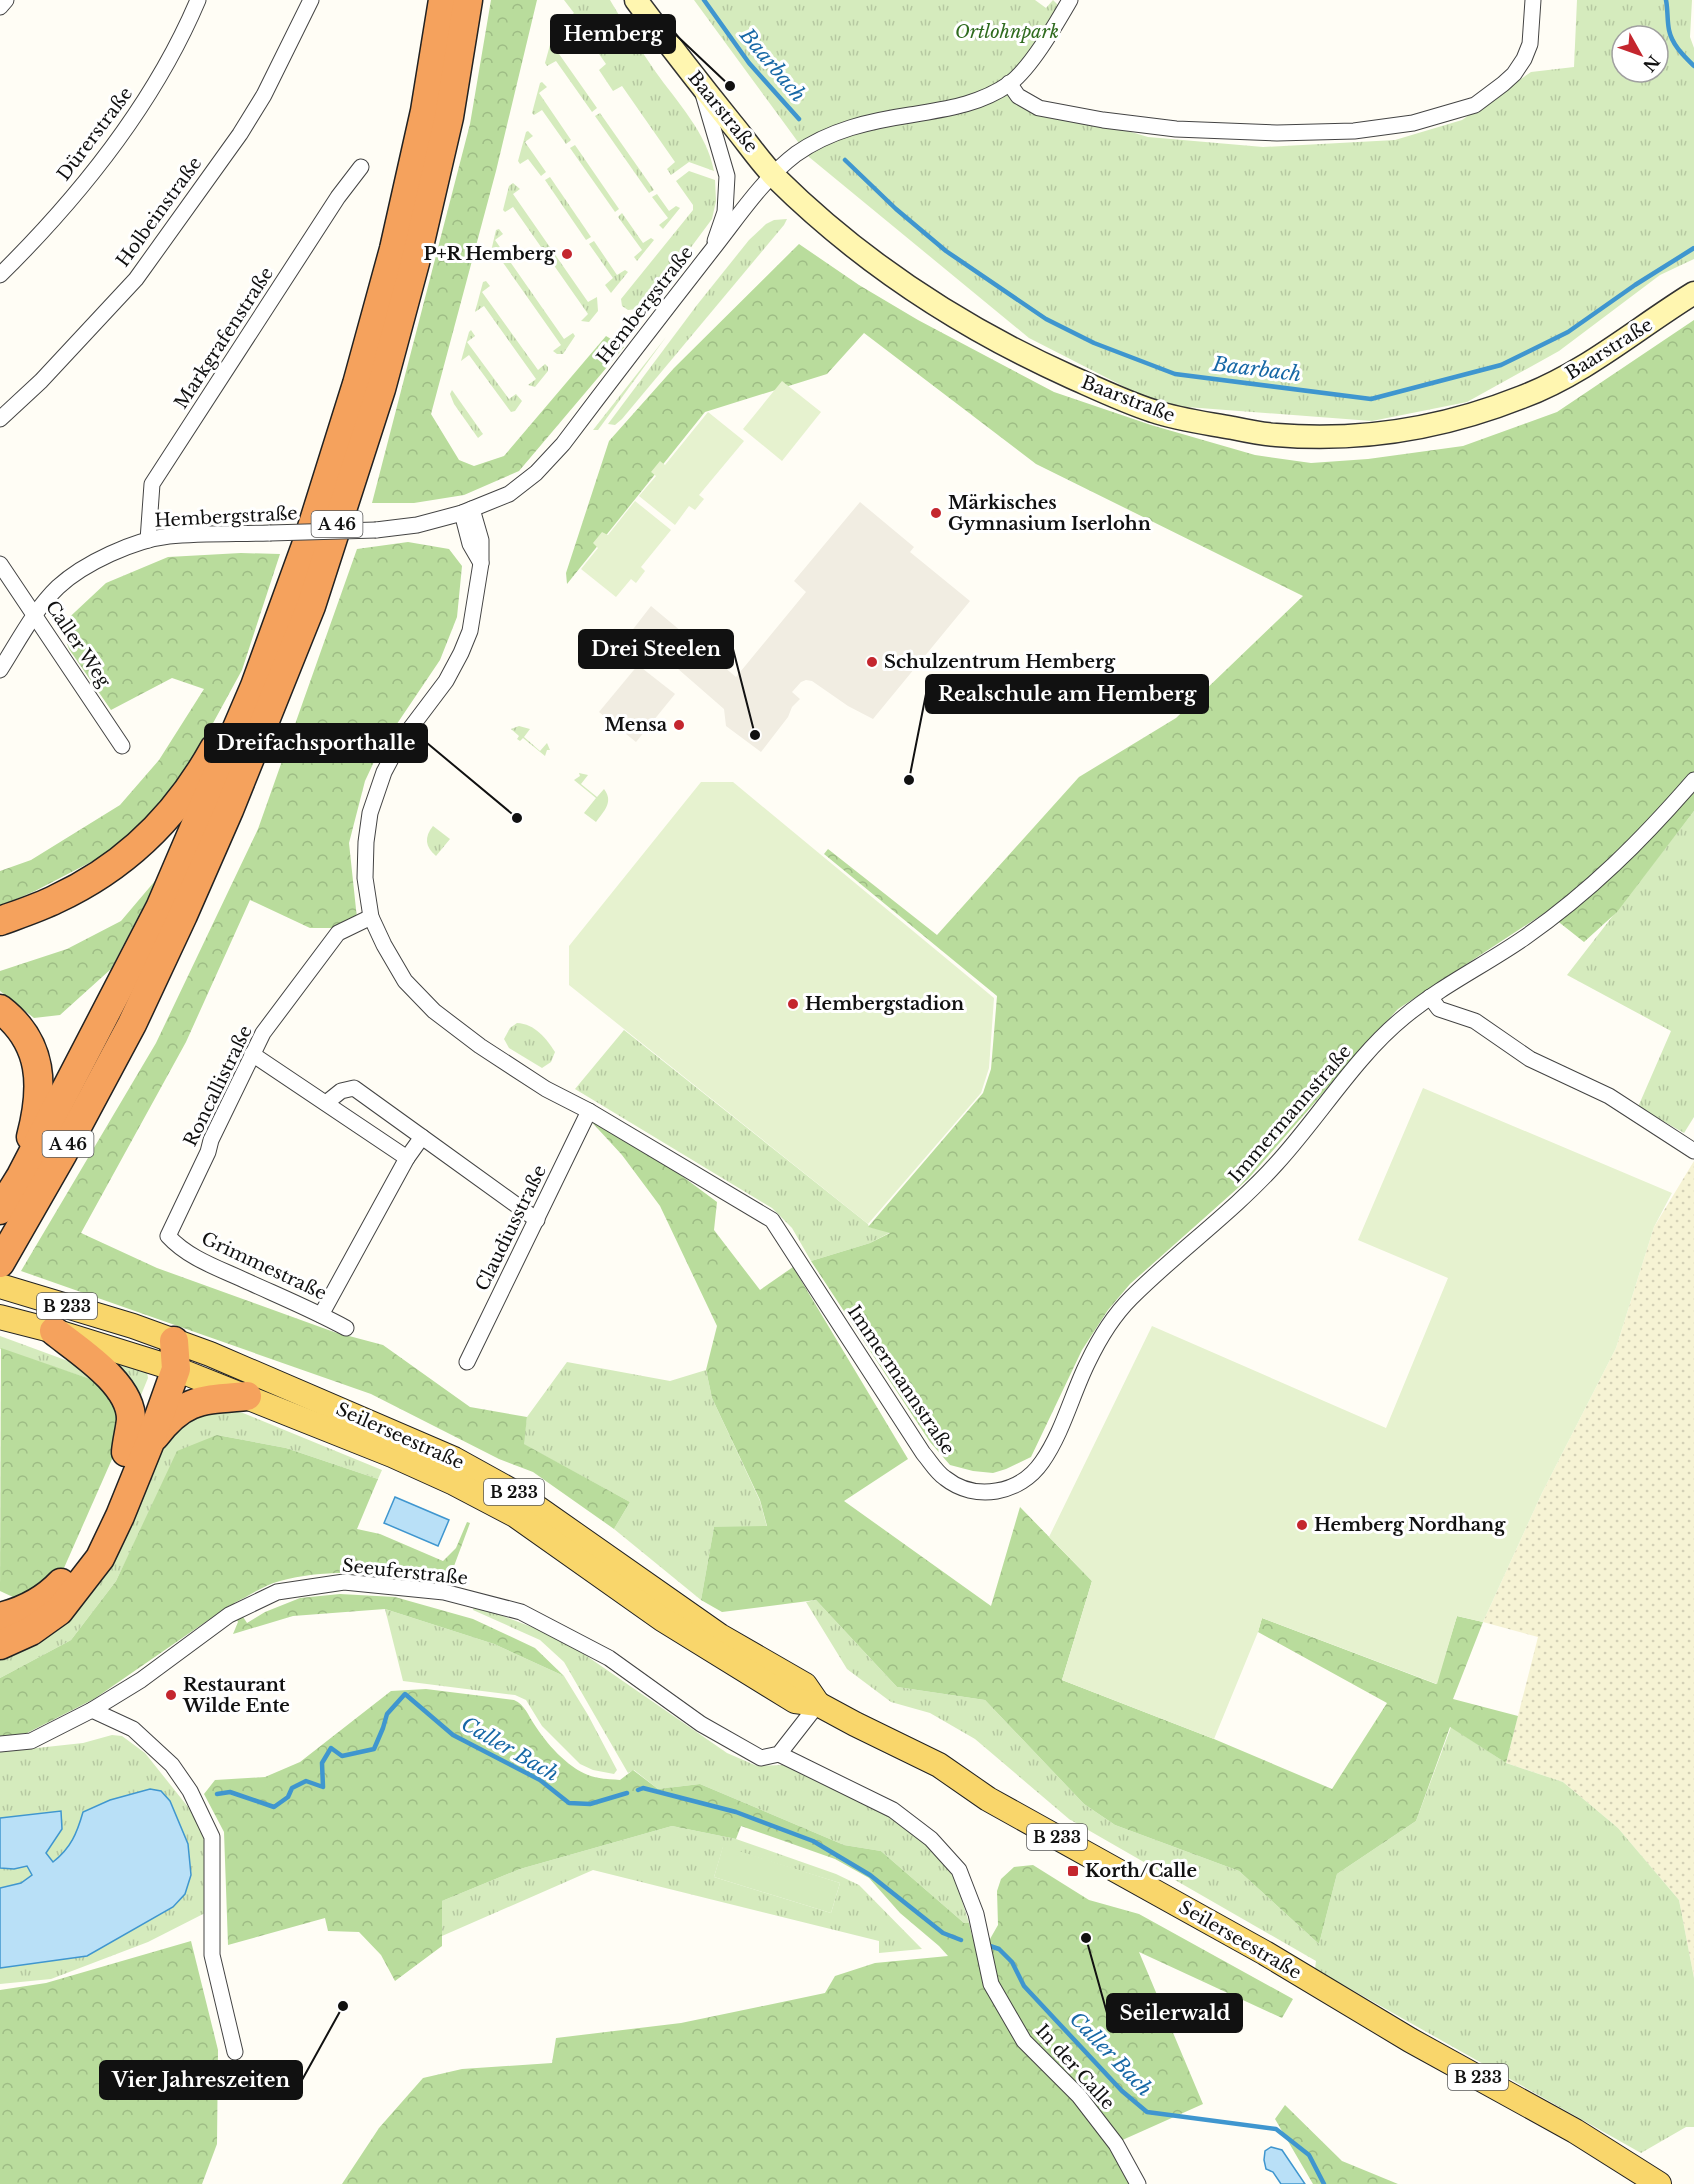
<svg xmlns="http://www.w3.org/2000/svg" width="1694" height="2184" font-family="'Libre Baskerville',serif">
	<style>
		.farmland { fill: url(#farmland-dots) }
		.grass { fill: url(#grass-tufts); fill-rule: evenodd }
		.forest { fill: url(#forest-crowns) }
		.garden { fill: #d5ebbd }
		.pitch { fill: #e6f2cf }
		.plaza { fill: #f1ede2 }
		.water { fill: #b9e0f7; stroke: #3f96cf; stroke-width: 1.5 }
		.lines { fill: none; stroke-linecap: round; stroke-linejoin: round }
		.stream { stroke: #3f96cf; stroke-width: 4.5 }
		.minor-casing { stroke: #444; stroke-width: 17 }
		.secondary-casing { stroke: #333; stroke-width: 25 }
		.primary-casing { stroke: #222; stroke-width: 26 }
		.motorway-casing { stroke: #222; stroke-width: 31 }
		.minor { stroke: #fff; stroke-width: 15 }
		.secondary { stroke: #fff6b0; stroke-width: 22 }
		.primary { stroke: #f9d66b; stroke-width: 24 }
		.motorway { stroke: #f5a25d; stroke-width: 28 }
		.minor-bridge-casing { stroke: #444; stroke-width: 17; stroke-linecap: butt }
		.minor-bridge { stroke: #fff; stroke-width: 15 }
		.poi-dot { fill: #c4262e; stroke: #fff; stroke-width: 2 }
		.labels { text-anchor: middle; dominant-baseline: central; stroke-width: 6; stroke-linejoin: round; paint-order: stroke }
		.shield { fill: #fff; stroke: #585858; stroke-width: 1.5 }
		.shield-label { font-size: 16px; font-weight: bold; fill: #111 }
		.park-label { font-size: 18px; font-style: italic; fill: #2f6b1f; stroke: #fff }
		.street-label { font-size: 18px; fill: #111; stroke: #fff }
		.poi-label { font-size: 18px; font-weight: bold; fill: #111; stroke: #fff; text-anchor: start }
		.water-label { font-size: 20px; font-style: italic; fill: #1768a6; stroke: #fff }
		.leader { fill: none; stroke: #111; stroke-width: 2 }
		.callout-dot { fill: #111; stroke: #fff; stroke-width: 2 }
		.callout { fill: #111; stroke: #111; stroke-width: 2 }
		.callout-label { font-size: 20px; text-anchor: middle; font-weight: bold; fill: #fff }
	</style>
	<defs>
		<pattern id="farmland-dots" width="8" height="8" patternUnits="userSpaceOnUse" patternTransform="scale(1.5)"><rect width="8" height="8" fill="#f6f3d4"/><path d="M2 2h.1M6 6h.1" fill="none" stroke="#d2cfb5" stroke-width="1.8" stroke-linecap="round"/></pattern>
		<pattern id="grass-tufts" width="24" height="20" patternUnits="userSpaceOnUse" patternTransform="scale(1.5)"><rect width="24" height="20" fill="#d5ebbd"/><path d="M3 7l-1-3M5 7V3M7 7l1-3M15 17l-1-3M17 17v-4M19 17l1-3" fill="none" stroke="#b6c8a1"/></pattern>
		<pattern id="forest-crowns" width="20" height="18" patternUnits="userSpaceOnUse" patternTransform="scale(1.5)"><rect width="20" height="18" fill="#b9dc9c"/><path d="M2 6a3 3 0 1 1 6 0M12 15a3 3 0 1 1 6 0" fill="none" stroke="#9ebc85"/></pattern>
	</defs>
	<rect width="100%" height="100%" fill="#fffdf5"/>
	<path class="farmland" d="M1694,1161V1978L1679,1900L1618,1828L1563,1782L1506,1763L1538,1637L1483,1622L1542,1493L1616,1348L1654,1227Z"/>
	<g class="grass">
		<path d="M564,0H610C624,24 639,48 655,71C677,102 707,133 714,171L689,162L671,175L667,169L675,162L622,86L613,91L599,70L606,64L574,18L565,23L564,21L574,13Z"/>
		<path d="M694,0H1035L1046,8L1053,0L1061,8L1010,81L1040,105L1148,137L1263,147L1395,140L1462,120L1531,72L1574,67L1577,0H1692L1690,37L1694,48V259L1660,275L1559,351L1467,402L1372,421L1160,405L1029,338L809,157ZM1622,36H1658V72H1622Z"/>
		<path d="M556,33L560,38L552,44L597,108L592,112L556,61L547,66L545,63L553,34Z"/>
		<path d="M542,82L547,87L539,93L571,140L566,144L542,110L534,115L532,113L540,83Z"/>
		<path d="M600,113L654,190L649,193L595,116Z"/>
		<path d="M528,131L533,136L525,142L546,172L541,176L528,159L520,164L518,161L526,132Z"/>
		<path d="M575,145L619,209L615,212L570,148Z"/>
		<path d="M689,171L715,180L716,201L712,219L646,308L628,310L622,306L621,299L693,210V205L676,181Z"/>
		<path d="M550,177L591,237L586,240L545,180Z"/>
		<path d="M513,183L520,189L513,194L588,302L597,297L598,311L589,322L581,321L588,314L513,207L505,212L503,210L509,186Z"/>
		<path d="M657,194L669,211L676,206L680,208L663,229L659,225L668,218L652,197Z"/>
		<path d="M622,213L643,243L651,238L654,240L637,261L634,257L642,250L618,217Z"/>
		<path d="M787,219L784,225L622,419L615,425L608,424L697,305L749,240L766,224L774,220Z"/>
		<path d="M499,229L503,234L495,240L564,339L573,333L575,336L563,354H557L553,351L561,345L499,257L490,262L489,260L496,230Z"/>
		<path d="M594,241L617,275L625,270L628,272L611,293L605,285L613,278L589,244Z"/>
		<path d="M486,281L490,286L482,292L538,370L545,364L548,367V371L535,387L528,385L536,379L484,306L475,312L483,282Z"/>
		<path d="M471,330L475,336L467,342L509,399L516,394L522,401L515,411L511,412L469,355L461,361L469,332Z"/>
		<path d="M666,337L598,430H593Z"/>
		<path d="M452,390L483,434L478,438L454,404L450,394Z"/>
		<path d="M519,726L530,729L524,737L540,751L547,743L550,750H547L545,756L523,738L520,741L517,739L519,736L511,729Z"/>
		<path d="M1694,811V1117L1684,1133L1638,1107L1671,1031L1567,975Z"/>
		<path d="M433,826L450,839L436,856C425,847 424,837 433,826Z"/>
		<path d="M517,1023C535,1024 546,1038 555,1052L551,1062L542,1068L509,1048L504,1039L510,1028Z"/>
		<path d="M624,1030L868,1224L869,1227L891,1232L870,1243L811,1261L792,1228L772,1208L575,1089Z"/>
		<path d="M0,1336L68,1361L96,1381L0,1349Z"/>
		<path d="M96,1356L147,1372L148,1378L139,1400Z"/>
		<path d="M567,1362L670,1381L706,1370L712,1398L760,1501L767,1527H714L701,1600L614,1529L630,1502L523,1444L527,1417Z"/>
		<path d="M213,1407L243,1413L382,1470L378,1479L286,1448L217,1435L143,1525L116,1581L71,1640L0,1678V1658L35,1646L64,1626L85,1601L110,1564L169,1432Z"/>
		<path d="M816,1600L897,1687L985,1700L1084,1804L1115,1825L1239,1871L1319,1944L1337,1874L1416,1821L1451,1727L1506,1763L1563,1782L1618,1828L1679,1900L1694,1978V2127H1686L1641,2153L1315,1969L1316,1961L1069,1819L975,1739L930,1713L891,1702L847,1669L806,1602Z"/>
		<path d="M474,1605L537,1629L578,1650L727,1753L757,1766L783,1765L889,1814L928,1842L953,1872L969,1923H964L881,1851L844,1845L700,1784L658,1789L634,1770L628,1773L564,1662L540,1640L473,1610Z"/>
		<path d="M385,1609L494,1644L564,1676L588,1715L617,1770L614,1774L593,1770L580,1764L542,1726L526,1700L515,1695L403,1681Z"/>
		<path d="M112,1735L122,1736L145,1753L212,1837L213,1909L148,1942L51,1979L0,1984V1752L83,1743Z"/>
		<path d="M672,1826L736,1839L836,1874L859,1885L922,1949L879,1953V1941L593,1870L442,1936V1901L520,1869ZM723,1847L840,1883L831,1913L714,1877Z"/>
	</g>
	<g class="forest">
		<path d="M491,0H537L496,171L431,414L459,460L474,466L504,456L606,336L624,347L519,471L464,495L414,503H372L470,124Z"/>
		<path d="M799,244L859,285L918,320L1054,392L1151,425L1255,455L1311,463L1368,459L1463,446L1557,412L1694,320V811L1617,912L1584,942L1546,912L1398,1009L1372,1037L1248,1179L1130,1284L1108,1310L1082,1350L1031,1457L1006,1469L993,1473L973,1471L950,1465L930,1442L811,1261L870,1243L890,1233L868,1227L983,1093L991,1069L997,996L824,854L828,849L937,935L1079,777L1176,718L1303,596L1036,464L864,333L827,374L705,412L567,584L566,573L609,441L674,368Z"/>
		<path d="M408,542L449,549L462,566L457,617L440,660L380,749L365,781L349,843L358,928H310L250,900L186,1042L81,1233L157,1268L334,1332L383,1345L470,1407L527,1417L524,1444L630,1502L614,1529L533,1472L499,1459L371,1394L21,1271L156,1043L258,829L357,549Z"/>
		<path d="M241,553L280,554L242,670L188,769L139,837L35,891L0,906V871L31,860L120,805L159,760L204,689L172,678L111,710L69,649L60,626L106,583L168,557Z"/>
		<path d="M160,875L111,969L60,1015L34,1018L0,991V971L67,949L121,921Z"/>
		<path d="M587,1117L632,1139L717,1202L714,1230L760,1290L793,1267L908,1459L844,1501L991,1606L1020,1507L1092,1581L1062,1680L1214,1739L1332,1789L1387,1703L1258,1632L1262,1618L1436,1684L1457,1616L1483,1622L1453,1699L1518,1716L1506,1763L1450,1727L1416,1821L1337,1874L1319,1944L1239,1871L1115,1825L1084,1804L985,1700L897,1687L816,1600L722,1612L701,1600L714,1527L767,1526L760,1500L712,1398L706,1370L717,1326L660,1206L622,1155Z"/>
		<path d="M1,1348L96,1381L116,1404L120,1441L64,1568L40,1591L13,1597L0,1591Z"/>
		<path d="M217,1435L286,1448L378,1479L357,1529L380,1534L443,1561L456,1548L467,1522L470,1523L447,1585C391,1575 336,1566 280,1581C264,1585 249,1596 234,1603L247,1623L265,1612L300,1598L340,1594L395,1597L473,1619L535,1648L564,1676L494,1644L385,1609L293,1616L233,1634L238,1622L230,1605L94,1699L27,1733L0,1737V1678L71,1640L116,1581L177,1451Z"/>
		<path d="M426,1689L514,1700C525,1705 528,1715 534,1724C546,1743 567,1767 588,1775C597,1779 610,1779 620,1780L633,1770L658,1789L700,1784L844,1845L881,1851L964,1923H969L972,1936L990,1939L998,1925L997,1891L1001,1879L1014,1867L1033,1865L1089,1900L1139,1914L1293,1999L1282,2018L1139,1952L1203,2104L1109,2146L1129,2184H342L379,2128L423,2078L462,2069L552,2063L556,2038L681,2023L825,1993L835,1976L875,1963L948,1956L939,1946L900,1913L869,1878L835,1859L741,1826L736,1839L672,1826L520,1869L442,1901V1946L395,1981L381,1955L359,1932L328,1931L325,1918L228,1945L224,1832L204,1794L215,1780L265,1777L300,1762L391,1691Z"/>
		<path d="M191,1941L218,2050L217,2144L202,2184H0V1990L46,1983Z"/>
		<path d="M1285,2105L1342,2161L1398,2184H1313L1275,2119Z"/>
	</g>
	<g class="garden">
		<path d="M579,773L588,775L581,784L597,797L604,789C614,802 604,811 596,822L584,813L596,798L574,780L580,776Z"/>
		<path d="M723,1846L840,1883L831,1913L714,1877Z"/>
	</g>
	<g class="pitch">
		<path d="M782,381L821,412L782,461L743,429Z"/>
		<path d="M708,412L744,441L699,495L704,499L695,510L689,506L675,525L639,496L656,476L651,472L660,461L665,465Z"/>
		<path d="M635,501L671,530L641,567L645,571L636,583L631,579L616,597L581,569L598,548L593,543L602,532L608,535Z"/>
		<path d="M701,782H733L994,998L989,1068L981,1093L868,1224L569,985V946Z"/>
		<path d="M1423,1088L1672,1193L1654,1227L1616,1348L1542,1493L1483,1622L1457,1616L1437,1684L1262,1618L1258,1632L1214,1739L1062,1680L1092,1581L1049,1537L1152,1326L1386,1428L1448,1278L1358,1240Z"/>
	</g>
	<g class="plaza">
		<path d="M860,502L914,547L910,552L970,601L873,719L848,706L812,681L806,680L801,682L792,692L800,699L792,707L788,717L761,752L726,726L724,709L654,648L627,637L651,606L736,677L806,592L794,581Z"/>
		<path d="M638,665L675,694L636,742L599,712Z"/>
	</g>
	<g class="water">
		<path d="M395,1497L449,1520L438,1546L384,1523Z"/>
		<path d="M150,1789L161,1791L170,1801L188,1844L191,1875L185,1894L173,1907L87,1956L0,1968V1888L21,1883L32,1875L27,1866L14,1869L0,1868V1818L61,1811L62,1829L46,1853L53,1862C71,1848 77,1833 83,1812L110,1800Z"/>
		<path d="M1271,2147L1282,2150L1305,2184H1281L1273,2172L1266,2169L1264,2160L1265,2151Z"/>
	</g>
	<g class="lines">
		<g class="stream">
			<path d="M704,0L749,63L799,119"/>
			<path d="M1666,0C1668,10 1667,20 1669,30C1672,45 1684,56 1694,66"/>
			<path d="M845,160L896,209L946,251L1046,319L1094,343L1175,374L1371,399L1501,365L1568,332L1635,285L1694,248"/>
			<path d="M638,1790L643,1788L736,1812L813,1841L870,1875L943,1933L961,1940"/>
			<path d="M217,1794L230,1792L274,1807L288,1797L292,1788L306,1781L323,1787L322,1763L331,1748L342,1756L374,1749L383,1728L387,1714L405,1694L453,1735L540,1780L569,1803L590,1804L627,1793"/>
			<path d="M990,1946L999,1949L1012,1962L1024,1986L1122,2091L1147,2112L1276,2129L1309,2155L1324,2184"/>
		</g>
		<defs>
			<g id="minor">
				<path d="M0,7L6,0"/>
				<path d="M1009,83L1018,96L1039,108L1103,120L1176,129L1277,133L1354,131L1413,123L1475,105L1503,84L1514,74L1524,59L1530,44L1533,0"/>
				<path d="M703,94L727,176L725,212L715,241"/>
				<path d="M0,275C80,196 154,104 198,0"/>
				<path d="M0,419L41,381L136,279L240,134L264,95L311,0"/>
				<path d="M472,509L481,540V563L470,631L461,653L446,681L400,742L384,772L370,813L366,842L365,878L371,917L384,945L405,981L434,1011L480,1046L546,1089L589,1111L772,1220L923,1453C930,1461 936,1472 945,1478C975,1502 1020,1494 1042,1462C1063,1432 1072,1394 1088,1362C1099,1339 1113,1316 1131,1298C1178,1251 1233,1212 1277,1163C1320,1116 1355,1057 1404,1017C1441,986 1485,965 1524,938C1590,892 1641,841 1694,780"/>
				<path d="M462,513L470,544L481,563"/>
				<path d="M376,530L417,525L462,513L509,494L536,473L563,444C612,379 662,314 712,250C738,217 763,179 796,154C830,130 870,121 910,115C945,109 979,105 1009,84C1031,68 1056,24 1070,0"/>
				<path d="M148,540L152,484L338,197L361,167"/>
				<path d="M0,564L122,746"/>
				<path d="M0,670C18,642 34,610 58,587C84,563 134,540 169,536C203,533 237,534 270,533"/>
				<path d="M1430,997L1439,1009L1475,1021L1530,1059L1609,1096L1694,1151"/>
				<path d="M252,1054L407,1158L422,1137L537,1220"/>
				<path d="M326,1103L341,1091L354,1088L422,1137"/>
				<path d="M321,1315L407,1158"/>
				<path d="M346,1328C313,1310 279,1296 244,1280C218,1268 188,1258 168,1236L208,1152L211,1140L263,1033L338,933L371,917"/>
				<path d="M467,1362L589,1111"/>
				<path d="M92,1710L133,1729L172,1765L190,1791L212,1837V1955L235,2052"/>
				<path d="M0,1744L31,1741L92,1710L141,1680L229,1615L277,1592L344,1582L444,1592L521,1612L609,1658L701,1724L761,1758L779,1754L818,1704"/>
				<path d="M779,1754L893,1810L931,1839L959,1870L976,1914L991,1984L1024,2041L1079,2096L1116,2144L1138,2184"/>
			</g>
			<path id="secondary" d="M636,0C667,42 699,83 732,124C747,142 760,162 776,178C862,263 962,328 1071,377C1098,389 1125,402 1153,411C1179,420 1206,423 1233,428C1247,431 1261,434 1276,435C1360,442 1444,428 1522,397C1586,373 1637,328 1694,293"/>
			<g id="primary">
				<path d="M0,1286L133,1326L210,1354L454,1459L519,1495L720,1636L805,1685L818,1704"/>
				<path d="M0,1317L54,1331L176,1369L392,1455L454,1483L515,1515L662,1619L795,1701L818,1704L855,1724L939,1765L988,1799L1265,1953L1410,2040L1575,2131L1659,2184"/>
			</g>
			<g id="motorway">
				<path d="M0,921C19,914 38,908 56,899C125,867 177,816 214,749"/>
				<path d="M0,1009C44,1043 44,1087 31,1137"/>
				<path d="M0,1210L21,1176L160,908L255,686L308,540L357,384L394,249L425,111L443,0"/>
				<path d="M0,1263L63,1153L132,1024L183,915L229,810L311,606L381,389L417,255L449,117L468,0"/>
				<path d="M54,1331C79,1351 132,1384 131,1420C130,1430 127,1441 126,1452"/>
				<path d="M155,1436C184,1398 202,1400 247,1396"/>
				<path d="M0,1617C24,1611 44,1601 61,1583"/>
				<path d="M0,1645L31,1631L59,1611L100,1558L120,1516L150,1442L176,1369L174,1341"/>
			</g>
		</defs>
		<use href="#minor" class="minor-casing"/>
		<use href="#secondary" class="secondary-casing"/>
		<use href="#primary" class="primary-casing"/>
		<use href="#motorway" class="motorway-casing"/>
		<use href="#minor" class="minor"/>
		<use href="#secondary" class="secondary"/>
		<use href="#primary" class="primary"/>
		<use href="#motorway" class="motorway"/>
		<defs>
			<path id="minor-bridge" d="M270,533L376,530"/>
		</defs>
		<use href="#minor-bridge" class="minor-bridge-casing"/>
		<use href="#minor-bridge" class="minor-bridge"/>
	</g>
	<g class="poi-dot">
		<circle cx="567" cy="254" r="6"/>
		<circle cx="936" cy="513" r="6"/>
		<circle cx="872" cy="662" r="6"/>
		<circle cx="679" cy="725" r="6"/>
		<circle cx="793" cy="1004" r="6"/>
		<circle cx="1302" cy="1525" r="6"/>
		<circle cx="171" cy="1695" r="6"/>
		<rect x="1067" y="1865" width="12" height="12" rx="3"/>
	</g>
	<g class="labels">
		<g class="shield">
			<rect x="311.5" y="511" width="51" height="26" rx="4.5"/>
			<rect x="42.5" y="1131" width="51" height="26" rx="4.5"/>
			<rect x="37" y="1293" width="60" height="26" rx="4.5"/>
			<rect x="484" y="1479" width="60" height="26" rx="4.5"/>
			<rect x="1027" y="1824" width="60" height="26" rx="4.5"/>
			<rect x="1448" y="2064" width="60" height="26" rx="4.5"/>
		</g>
		<g class="shield-label">
			<text x="337" y="524">A 46</text>
			<text x="68" y="1144">A 46</text>
			<text x="67" y="1306">B 233</text>
			<text x="514" y="1492">B 233</text>
			<text x="1057" y="1837">B 233</text>
			<text x="1478" y="2077">B 233</text>
		</g>
		<g class="park-label">
			<text x="1007" y="32">Ortlohnpark</text>
		</g>
		<g class="street-label">
			<text transform="translate(723 112) rotate(51)">Baarstraße</text>
			<text transform="translate(95 134) rotate(-53)">Dürerstraße</text>
			<text transform="translate(159 212) rotate(-54)">Holbeinstraße</text>
			<text transform="translate(645 305) rotate(-52)">Hembergstraße</text>
			<text transform="translate(224 338) rotate(-57)">Markgrafenstraße</text>
			<text transform="translate(1609 349) rotate(-32)">Baarstraße</text>
			<text transform="translate(1128 399) rotate(21)">Baarstraße</text>
			<text transform="translate(226 517) rotate(-3)">Hembergstraße</text>
			<text transform="translate(78 644) rotate(56)">Caller Weg</text>
			<text transform="translate(218 1086) rotate(-64)">Roncallistraße</text>
			<text transform="translate(1290 1114) rotate(-49)">Immermannstraße</text>
			<text transform="translate(511 1228) rotate(-64)">Claudiusstraße</text>
			<text transform="translate(264 1266) rotate(25)">Grimmestraße</text>
			<text transform="translate(901 1380) rotate(56)">Immermannstraße</text>
			<text transform="translate(400 1436) rotate(24)">Seilerseestraße</text>
			<text transform="translate(405 1572) rotate(6)">Seeuferstraße</text>
			<text transform="translate(1240 1940) rotate(30)">Seilerseestraße</text>
			<text transform="translate(1075 2067) rotate(48)">In der Calle</text>
		</g>
		<g class="poi-label">
			<text x="555" y="254" text-anchor="end">P+R Hemberg</text>
			<text x="948" y="503">Märkisches<tspan x="948" dy="21">Gymnasium Iserlohn</tspan></text>
			<text x="884" y="662">Schulzentrum Hemberg</text>
			<text x="667" y="725" text-anchor="end">Mensa</text>
			<text x="805" y="1004">Hembergstadion</text>
			<text x="1314" y="1525">Hemberg Nordhang</text>
			<text x="183" y="1685">Restaurant<tspan x="183" dy="21">Wilde Ente</tspan></text>
			<text x="1085" y="1871">Korth/Calle</text>
		</g>
		<g class="water-label">
			<text transform="translate(773 65) rotate(50)">Baarbach</text>
			<text transform="translate(1257 369) rotate(7)">Baarbach</text>
			<text transform="translate(510 1749) rotate(30)">Caller Bach</text>
			<text transform="translate(1111 2054) rotate(46)">Caller Bach</text>
		</g>
	</g>
	<path class="leader" d="M730 86L675 34M755 735L733 649M909 780L926 694M517 818L427 743M1086 1938L1107 2013M343 2006L302 2080"/>
	<g class="callout-dot">
		<circle cx="730" cy="86" r="6"/>
		<circle cx="755" cy="735" r="6"/>
		<circle cx="909" cy="780" r="6"/>
		<circle cx="517" cy="818" r="6"/>
		<circle cx="1086" cy="1938" r="6"/>
		<circle cx="343" cy="2006" r="6"/>
	</g>
	<g class="callout">
		<rect x="551" y="15" width="124" height="38" rx="6"/>
		<rect x="579" y="630" width="154" height="38" rx="6"/>
		<rect x="926" y="675" width="282" height="38" rx="6"/>
		<rect x="205" y="724" width="222" height="38" rx="6"/>
		<rect x="1107" y="1994" width="135" height="38" rx="6"/>
		<rect x="100" y="2061" width="202" height="38" rx="6"/>
	</g>
	<g class="callout-label">
		<text x="613" y="41">Hemberg</text>
		<text x="656" y="656">Drei Steelen</text>
		<text x="1067" y="701">Realschule am Hemberg</text>
		<text x="316" y="750">Dreifachsporthalle</text>
		<text x="1175" y="2020">Seilerwald</text>
		<text x="201" y="2087">Vier Jahreszeiten</text>
	</g>
	<g transform="translate(1640 54) rotate(130)"><circle r="28" fill="#ffffff" stroke="#a0a0a0" stroke-width="1.5"/>
	<path d="M0-4.5L10 22L0 15L-10 22Z" fill="#c4262e"/>
	<text y="-9" font-size="16" font-weight="bold" text-anchor="middle" fill="#111111">N</text>
	</g>
</svg>
